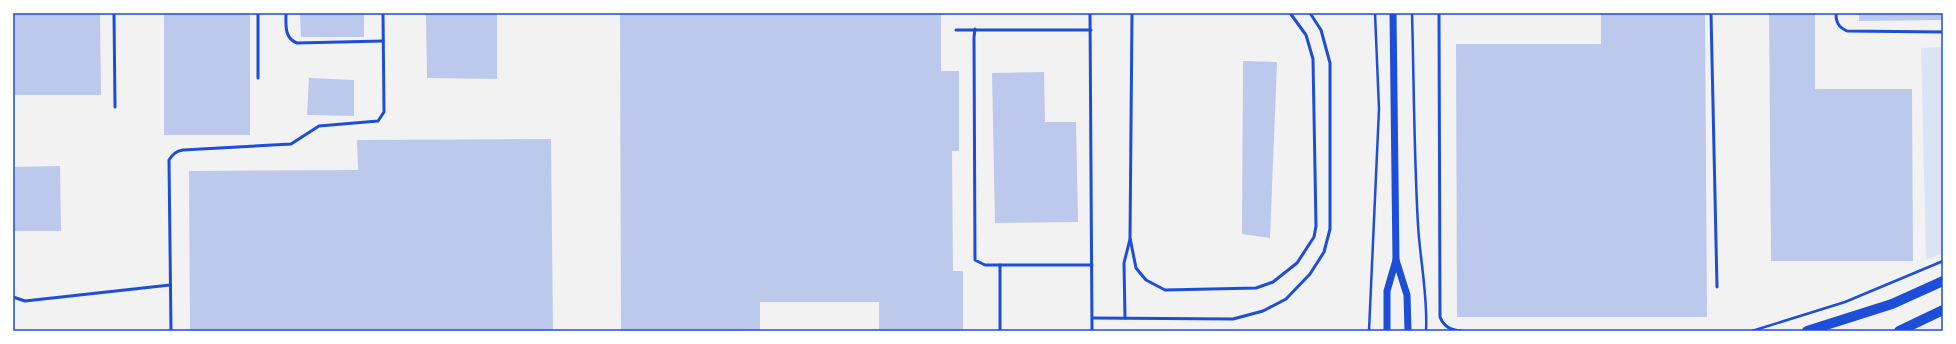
<svg xmlns="http://www.w3.org/2000/svg" width="1956" height="344" font-family="'DM Sans',sans-serif">
	<style>
		.green { fill: #dbe4f7 }
		.building { fill: #bdc9ec }
		.lines { fill: none; stroke-linecap: round; stroke-linejoin: round }
		.path { stroke: #1d4ed8; stroke-width: 2.5 }
		.service { stroke: #1d4ed8; stroke-width: 3 }
		.tertiary { stroke: #1d4ed8; stroke-width: 7 }
		.primary { stroke: #1d4ed8; stroke-width: 10 }
		.neatline { fill: none; stroke: #1d4ed8; stroke-width: 1.5 }
	</style>
	<rect width="100%" height="100%" fill="#f2f2f2"/>
	<path class="green" d="M1943,47V253L1926,260L1921,48Z"/>
	<g class="building">
		<path d="M13,13H100L101,95H13Z"/>
		<rect x="164" y="13" width="86" height="122"/>
		<path d="M300,13H364V37H301Z"/>
		<path d="M426,13H497V79L427,78Z"/>
		<path d="M620,13H941V71H959V151H952L953,271H963V331H879V302H760V331H621Z"/>
		<path d="M1601,13H1705L1707,317H1457L1456,44H1601Z"/>
		<path d="M1769,13H1815V89H1912L1913,261H1771Z"/>
		<path d="M1859,13H1943V20L1859,21Z"/>
		<path d="M1243,61L1277,62L1270,238L1242,234Z"/>
		<path d="M1044,72L1045,122H1076L1078,222L995,223L992,73Z"/>
		<path d="M309,78L354,80V116L307,115Z"/>
		<path d="M551,139L553,331H190L189,171L358,170L357,140Z"/>
		<path d="M60,166L61,231H13V167Z"/>
	</g>
	<g class="lines">
		<g class="path">
			<path d="M1412,13C1414,84 1414,155 1418,225C1420,260 1428,296 1426,331"/>
			<path d="M1369,331L1379,109L1375,13"/>
			<path d="M1752,331L1845,302L1943,261"/>
		</g>
		<g class="service">
			<path d="M114,13L115,107"/>
			<path d="M286,13C286,25 284,38 297,43L383,41"/>
			<path d="M1090,13L1092,331"/>
			<path d="M1132,13L1130,238L1136,268L1146,280L1165,290L1256,288L1273,282L1297,263L1314,237L1316,226L1313,59L1306,35L1290,13"/>
			<path d="M1439,13L1440,317C1444,327 1451,330 1461,331"/>
			<path d="M1711,13L1717,287"/>
			<path d="M1836,13C1836,22 1838,27 1847,31L1943,32"/>
			<path d="M975,29L974,37L975,260L985,265H1092"/>
			<path d="M956,30H1091"/>
			<path d="M258,78V13"/>
			<path d="M13,297L25,301L170,285"/>
			<path d="M1093,318L1233,319L1263,311L1286,299L1310,274L1324,252L1330,229V63L1321,30L1310,13"/>
			<path d="M1125,318L1124,263L1130,239"/>
			<path d="M171,331L169,160C173,154 176,151 183,150L291,144L319,126L378,121L384,112L383,13"/>
			<path d="M1000,331V265"/>
		</g>
		<g class="tertiary">
			<path d="M1396,260L1407,295L1408,331"/>
			<path d="M1387,331V291L1396,260L1393,13"/>
		</g>
		<g class="primary">
			<path d="M1807,331L1892,304L1943,281"/>
			<path d="M1899,331L1943,310"/>
		</g>
	</g>
	<rect width="1956" height="344" fill="none" stroke="#ffffff" stroke-width="28"/>
	<rect x="14" y="14" width="1928" height="316" class="neatline"/>
</svg>
